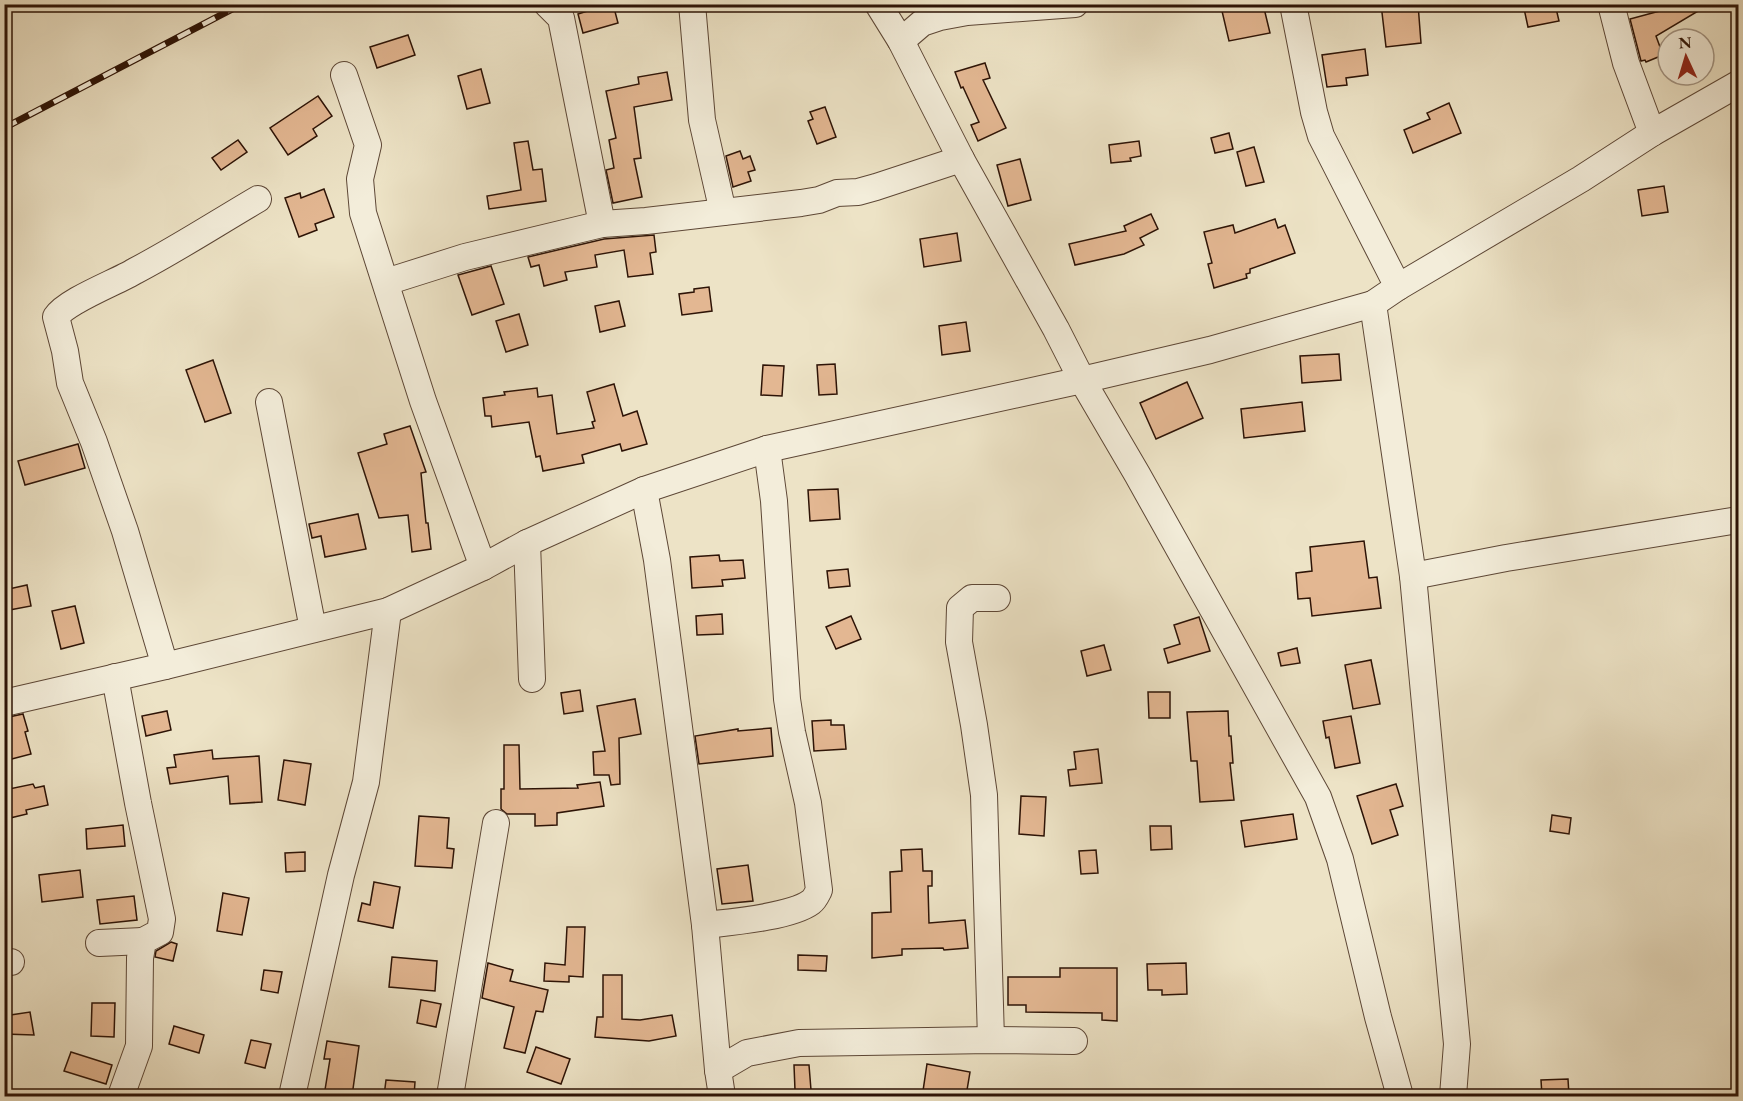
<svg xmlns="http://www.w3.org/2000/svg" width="1743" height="1101" font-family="'EB Garamond',serif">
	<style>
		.building { fill: #e3b792; stroke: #2d1306; stroke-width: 1.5 }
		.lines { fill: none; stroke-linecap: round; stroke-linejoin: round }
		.minor-casing { stroke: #5d4736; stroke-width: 28 }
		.minor { stroke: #f3edda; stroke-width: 26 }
		.rail-casing { stroke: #2d1306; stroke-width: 7 }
		.rail { stroke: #f3edda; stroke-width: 4.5; stroke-dasharray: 14; stroke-linecap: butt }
	</style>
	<rect width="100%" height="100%" fill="#ede3c6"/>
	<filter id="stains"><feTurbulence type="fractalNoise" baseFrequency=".00333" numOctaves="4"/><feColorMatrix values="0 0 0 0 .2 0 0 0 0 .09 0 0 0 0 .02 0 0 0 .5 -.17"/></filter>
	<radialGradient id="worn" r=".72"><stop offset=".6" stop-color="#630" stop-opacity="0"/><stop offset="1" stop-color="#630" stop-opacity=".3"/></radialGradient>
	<g class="building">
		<path d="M610,4H613L618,23L583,33L578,14Z"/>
		<path d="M1248,4H1263L1270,33L1229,41L1222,11Z"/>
		<path d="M1381,4H1418L1421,43L1386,47Z"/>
		<path d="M1523,4H1555L1559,21L1528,27Z"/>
		<path d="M1675,4H1710L1656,36L1663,55L1646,62L1645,60L1641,61L1630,19L1667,9Z"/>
		<path d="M408,35L415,55L377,68L370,47Z"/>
		<path d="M1365,49L1368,75L1346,78L1347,85L1327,87L1322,55Z"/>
		<path d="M985,63L990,78L983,80L1006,128L978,141L971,125L979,122L963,87L961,88L955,72Z"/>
		<path d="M481,69L490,103L467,109L458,76Z"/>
		<path d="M667,72L672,100L634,107L641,158L634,159L642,197L613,203L606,170L614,168L609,140L616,138L606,91L639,84L638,77Z"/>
		<path d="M318,96L332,116L313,129L317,136L288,155L270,128Z"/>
		<path d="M1449,103L1461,133L1413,153L1404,130L1430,119L1427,113Z"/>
		<path d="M825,107L836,137L817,144L808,121L813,119L810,112Z"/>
		<path d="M1229,133L1233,149L1215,153L1211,138Z"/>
		<path d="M238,140L247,152L221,170L212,158Z"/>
		<path d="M528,141L533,170L542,169L546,201L489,209L487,196L521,190L514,143Z"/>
		<path d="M1139,141L1141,156L1130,158L1131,161L1111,163L1109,145Z"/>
		<path d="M1254,147L1264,182L1246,186L1237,152Z"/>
		<path d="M740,151L743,159L750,156L755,170L748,172L751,181L733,187L726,156Z"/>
		<path d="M1020,159L1031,200L1008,206L997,165Z"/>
		<path d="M1664,186L1668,212L1642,216L1638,190Z"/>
		<path d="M324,189L334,217L315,224L317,230L299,237L285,198L300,193L301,198Z"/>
		<path d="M1151,214L1158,229L1140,238L1144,245L1124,254L1075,265L1069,244L1126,231L1124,226Z"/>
		<path d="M1275,219L1278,228L1285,225L1295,253L1250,269V273L1246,274L1247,278L1214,288L1208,264L1212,263L1204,232L1233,225L1235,233Z"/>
		<path d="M957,233L961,261L924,267L920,239Z"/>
		<path d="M654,235L656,252L650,253L653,274L628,277L624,250L595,255L597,267L565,272L567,280L544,286L539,265L531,267L528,257L604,239Z"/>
		<path d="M491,266L504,304L472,315L458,275Z"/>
		<path d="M709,287L712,311L682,315L679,294L694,292V289Z"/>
		<path d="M619,301L625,326L600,332L595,306Z"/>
		<path d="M519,314L528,345L506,352L496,321Z"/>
		<path d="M966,322L970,351L942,355L939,326Z"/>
		<path d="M1339,354L1341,380L1302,383L1300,356Z"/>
		<path d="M213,360L231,413L205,422L186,370Z"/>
		<path d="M835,364L837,394L819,395L817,365Z"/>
		<path d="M763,365L784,366L782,396L761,395Z"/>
		<path d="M1187,382L1203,418L1156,439L1140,403Z"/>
		<path d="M614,384L623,416L637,411L647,444L622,451L620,444L582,455L584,463L543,471L540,456L536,457L529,422L492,427L491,416H485L483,398L505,395L504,392L537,388L538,397L552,395L557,434L594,428L592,422L595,421L587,392Z"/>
		<path d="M1302,402L1305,431L1244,438L1241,409Z"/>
		<path d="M410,426L426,472L421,473L426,523H428L431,549L412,552L408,515L379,518L358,453L387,444L384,434Z"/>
		<path d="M78,444L85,468L25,485L18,461Z"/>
		<path d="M838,489L840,519L810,521L808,490Z"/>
		<path d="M358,514L366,549L325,557L321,536L312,538L309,524Z"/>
		<path d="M1364,541L1369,578L1377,577L1381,608L1312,616L1310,598L1298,599L1296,573L1312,571L1310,547Z"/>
		<path d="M719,555L720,561L743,560L745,578L722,580L723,586L692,588L690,557Z"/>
		<path d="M848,569L850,586L829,588L827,571Z"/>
		<path d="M27,585L31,606L4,611V590Z"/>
		<path d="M75,606L84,643L61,649L52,611Z"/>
		<path d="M722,614L723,634L697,635L696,616Z"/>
		<path d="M851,616L861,639L836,649L826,627Z"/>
		<path d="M1199,617L1210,651L1168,663L1164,649L1180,644L1174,625Z"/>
		<path d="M1104,645L1111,670L1087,676L1081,651Z"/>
		<path d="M1297,648L1300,663L1281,666L1278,653Z"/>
		<path d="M1371,660L1380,704L1353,709L1345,665Z"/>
		<path d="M580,690L583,711L564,714L561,693Z"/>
		<path d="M1148,692H1170V718H1149Z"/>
		<path d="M635,699L641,734L619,738L620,784L611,785L609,775H594L593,752L605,751L597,706Z"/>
		<path d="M167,711L171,730L146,736L142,716Z"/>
		<path d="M1228,711L1229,736H1231L1233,763H1230L1234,800L1200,802L1197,761H1191L1187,712Z"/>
		<path d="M23,714L28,731L25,732L31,754L4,761V718Z"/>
		<path d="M1351,716L1360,763L1335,768L1329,737L1326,738L1323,721Z"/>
		<path d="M831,720V725H844L846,749L814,751L812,721Z"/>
		<path d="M771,728L773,756L699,764L695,736L738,729V731Z"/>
		<path d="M504,745H519L520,789L578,788L577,785L600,782L604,806L557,813V825L535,826V814H507L501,809V789H504Z"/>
		<path d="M1098,749L1102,783L1070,786L1068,770L1076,769L1074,752Z"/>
		<path d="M212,750L213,759L259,756L262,802L230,804L228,776L170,784L167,768L176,767L174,755Z"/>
		<path d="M284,760L311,764L305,805L278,800Z"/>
		<path d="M33,784L35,788L44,786L48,805L26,810L27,814L10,818L4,790Z"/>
		<path d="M1396,784L1403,806L1390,810L1398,835L1372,844L1357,796Z"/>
		<path d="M1021,796L1046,797L1044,836L1019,834Z"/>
		<path d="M1293,814L1297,839L1245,847L1241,821Z"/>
		<path d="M1552,815L1571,818L1569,834L1550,831Z"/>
		<path d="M419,816L449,818L447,848L454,849L452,868L415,866Z"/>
		<path d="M123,825L125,846L87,849L86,829Z"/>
		<path d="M1150,826H1171L1172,849L1151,850Z"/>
		<path d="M922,849L923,871H932V886H928L929,923L965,920L968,948L944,950L943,948L902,949V955L872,958V913L891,912L890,872L902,871L901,850Z"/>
		<path d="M1096,850L1098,873L1081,874L1079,851Z"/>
		<path d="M305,852V871L286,872L285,853Z"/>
		<path d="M748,865L753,901L722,904L717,869Z"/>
		<path d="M80,870L83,897L42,902L39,875Z"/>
		<path d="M374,882L400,887L393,928L358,921L362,903L370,905Z"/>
		<path d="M223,893L249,898L242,935L217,931Z"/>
		<path d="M134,896L137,920L100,924L97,900Z"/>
		<path d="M567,927H585L583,977L569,976V982L544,981L545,963L565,965Z"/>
		<path d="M171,942L177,944L173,961L155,957L156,951Z"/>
		<path d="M798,955L827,956L826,971L798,970Z"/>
		<path d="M392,957L437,961L435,991L389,987Z"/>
		<path d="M488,963L513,970L510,981L548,990L543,1012L536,1011L525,1053L504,1048L514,1007L482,998Z"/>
		<path d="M1186,963L1187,994L1162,995V990H1148L1147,964Z"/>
		<path d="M1060,968H1117V1021L1102,1020V1013L1026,1012V1005H1008V977H1060Z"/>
		<path d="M264,970L282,972L278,993L261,990Z"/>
		<path d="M603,975H622V1019L640,1020L672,1015L676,1036L649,1041L595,1037L597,1017H603Z"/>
		<path d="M421,1000L441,1004L436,1027L417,1023Z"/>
		<path d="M92,1003H115L114,1037L91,1036Z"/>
		<path d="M30,1012L34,1035L4,1034V1016Z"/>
		<path d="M174,1026L204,1035L199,1053L169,1044Z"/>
		<path d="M251,1040L271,1044L265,1068L245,1063Z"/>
		<path d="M327,1041L359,1046L352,1096H324L330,1059H324Z"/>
		<path d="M536,1047L570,1059L561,1084L527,1072Z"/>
		<path d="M71,1052L112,1065L106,1084L64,1071Z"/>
		<path d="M927,1064L970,1072L966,1096H953L923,1091Z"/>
		<path d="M794,1065H809L811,1090H795Z"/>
		<path d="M1568,1079L1569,1096H1542L1541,1080Z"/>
		<path d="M386,1080L415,1082L414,1096H384Z"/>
	</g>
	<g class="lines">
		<defs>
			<g id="minor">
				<path d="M547,4L561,18L602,224"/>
				<path d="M692,4L702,120L723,212"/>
				<path d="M878,4L901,41L961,159L1056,329L1082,380L1137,474L1318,797L1340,859L1378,1017L1400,1096"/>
				<path d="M1293,4L1314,112L1321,136L1398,287"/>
				<path d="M1611,4L1626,63L1652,133"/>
				<path d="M901,41L922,23L940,17L967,12L1075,4"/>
				<path d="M344,75L368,145L360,179L363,213L423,401L483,567"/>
				<path d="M386,282L465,257L602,224L646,221L801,203L819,200L837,193L858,192L876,187L961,159"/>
				<path d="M269,402L313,629"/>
				<path d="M644,490L657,560L705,925L718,1070L722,1096"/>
				<path d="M527,543L532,679"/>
				<path d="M1413,576L1506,558L1738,520"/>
				<path d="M165,666L125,531L94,442L70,383L65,351L56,317C66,301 117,282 135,271C177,249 217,223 258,199"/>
				<path d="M115,677L138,803L162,919L160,932L143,941L140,958L139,1046L121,1096"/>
				<path d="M4,703L165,666L388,611L483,567L527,543L644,490L767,449L1082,380L1210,350L1373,304"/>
				<path d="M705,925C731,922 791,917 811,902C815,899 817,894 819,890L808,803L792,732L787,699L774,501L767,449"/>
				<path d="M99,943L143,941"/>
				<path d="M4,963L11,962"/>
				<path d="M991,1040L984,795L974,725L959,642L960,608L972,598H997"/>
				<path d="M718,1070L747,1053L799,1043L991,1040L1074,1041"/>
				<path d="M292,1096L341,875L366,782L388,611"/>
				<path d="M450,1096L496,823"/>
				<path d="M1453,1096L1457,1044L1413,576L1373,304L1398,287L1581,179L1652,133L1738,84"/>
			</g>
		</defs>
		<use href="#minor" class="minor-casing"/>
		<use href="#minor" class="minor"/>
		<defs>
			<path id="rail" d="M4,128L242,4"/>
		</defs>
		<use href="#rail" class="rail-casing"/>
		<use href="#rail" class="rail"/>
	</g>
	<rect width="1743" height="1101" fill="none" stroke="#ede3c6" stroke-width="24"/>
	<rect x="6" y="6" width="1731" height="1089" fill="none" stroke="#2d1306" stroke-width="3"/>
	<rect x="12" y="12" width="1719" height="1077" fill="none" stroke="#2d1306" stroke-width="1.5"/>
	<g transform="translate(1686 57) rotate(356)"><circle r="28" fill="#f3edda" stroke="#a49685" stroke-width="1.5"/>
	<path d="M0-4.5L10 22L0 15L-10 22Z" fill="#8f2418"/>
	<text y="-9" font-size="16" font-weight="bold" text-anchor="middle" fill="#2d1306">N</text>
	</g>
	<rect width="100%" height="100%" filter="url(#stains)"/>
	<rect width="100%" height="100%" fill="url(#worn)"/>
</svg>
